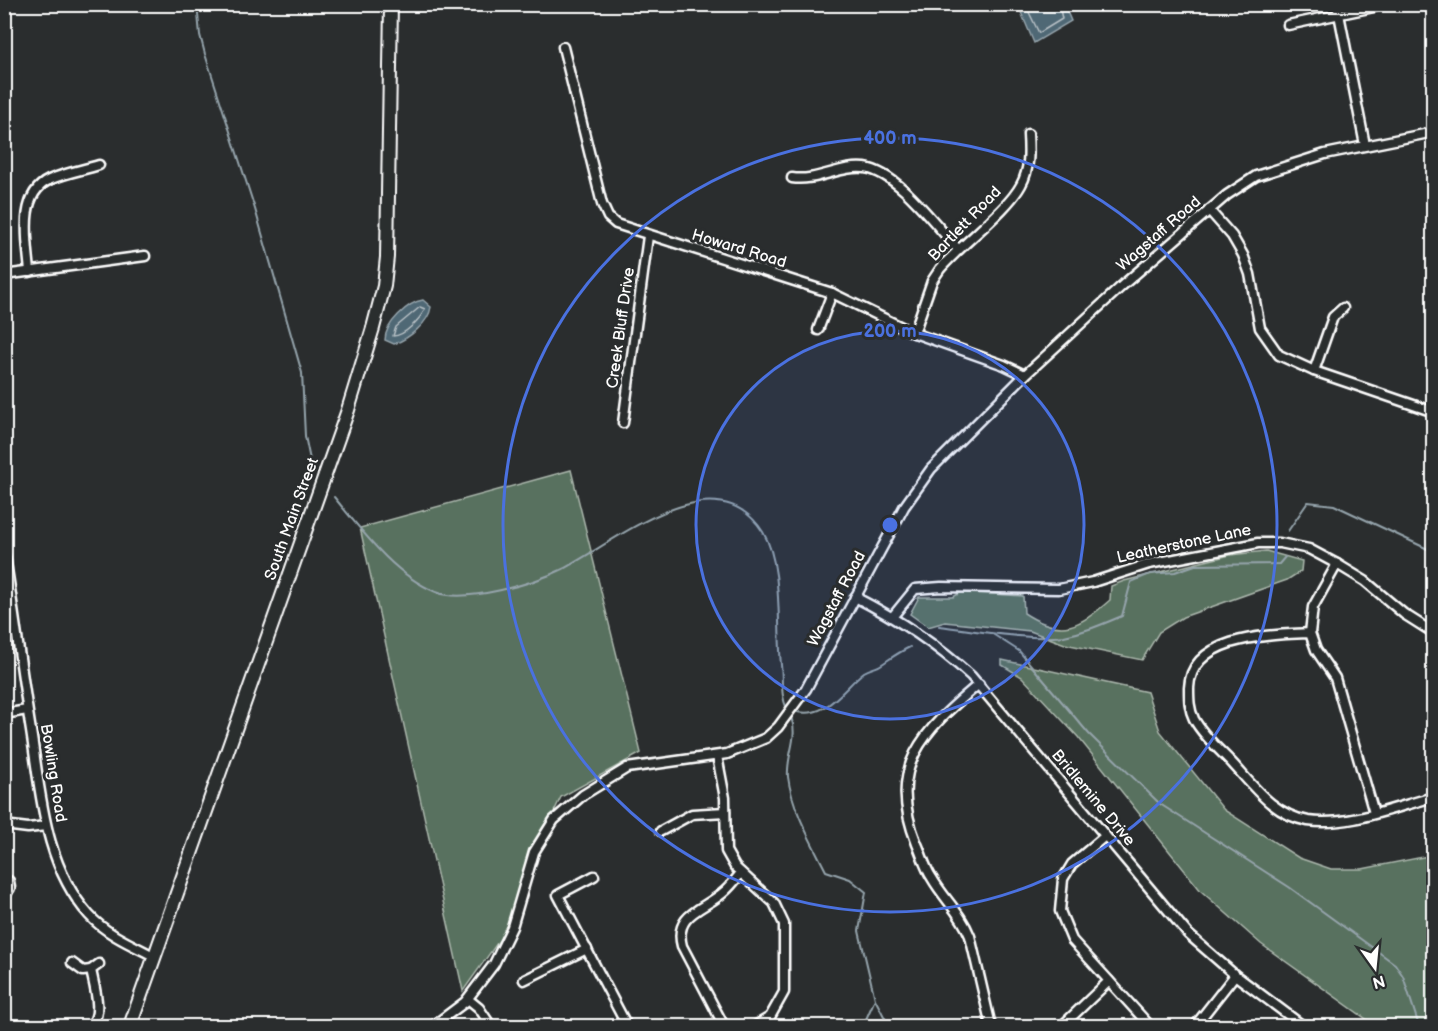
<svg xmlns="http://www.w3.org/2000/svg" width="1438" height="1031" font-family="'Balsamiq Sans',sans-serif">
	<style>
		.green { fill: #59715e; stroke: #acb8ae; stroke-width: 1.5 }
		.water { fill: #4f6774; stroke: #95a4ac; stroke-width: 1.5 }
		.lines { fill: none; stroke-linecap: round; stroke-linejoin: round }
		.shore { stroke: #b9c2c7; stroke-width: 1.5 }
		.stream { stroke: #95a4ac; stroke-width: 2 }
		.minor-casing { stroke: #fff; stroke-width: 13 }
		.highway-casing { stroke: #fff; stroke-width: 16 }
		.minor { stroke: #2a2d2e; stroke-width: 8 }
		.highway { stroke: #2a2d2e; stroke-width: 12 }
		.ring { fill: none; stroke: #4a71e0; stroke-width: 3 }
		.labels { text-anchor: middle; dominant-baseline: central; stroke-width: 6; stroke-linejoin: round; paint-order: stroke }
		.street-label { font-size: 16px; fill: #fff; stroke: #2a2d2e }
		.centre { fill: #4a71e0; stroke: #2a2d2e; stroke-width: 3 }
		.ring-label { font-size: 18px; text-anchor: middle; font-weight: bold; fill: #4a71e0; stroke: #2a2d2e; stroke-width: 6; stroke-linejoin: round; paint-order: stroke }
	</style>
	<rect width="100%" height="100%" fill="#2a2d2e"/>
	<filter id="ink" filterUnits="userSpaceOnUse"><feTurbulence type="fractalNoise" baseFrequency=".0167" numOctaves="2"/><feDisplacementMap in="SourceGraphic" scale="12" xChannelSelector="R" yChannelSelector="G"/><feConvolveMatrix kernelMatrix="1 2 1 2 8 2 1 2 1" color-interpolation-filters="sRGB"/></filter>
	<g filter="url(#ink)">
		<g class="green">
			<path d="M571,470L641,753L561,797L530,862L510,925L463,991L360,528Z"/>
			<path d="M1266,551L1302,561L1301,571L1287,580L1183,617L1159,632L1142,660L1065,644L1030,631L945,622L928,627L910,614L919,597H953L962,592L1023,596L1024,613C1062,638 1079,627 1110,600L1111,586L1124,581L1230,555Z"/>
			<path d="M1002,660L1147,692L1160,731L1224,810L1299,858L1331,869H1362L1428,856L1434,863L1433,1026H1376L1261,944L1201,891L1078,737L1022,677L1002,665Z"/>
		</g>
		<g class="water">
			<path d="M1018,5H1064L1071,21L1034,43Z"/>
			<path d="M423,300L431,307C429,323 408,339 394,344L385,340C385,324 408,302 423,300Z"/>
		</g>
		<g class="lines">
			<g class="shore">
				<path d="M1025,4L1039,33L1062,19L1059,4"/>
				<path d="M420,307L425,309C420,319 405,336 393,336L396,327Z"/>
			</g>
			<g class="stream">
				<path d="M197,4L200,35L205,54L255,209L302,373L305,436L310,460L316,471"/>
				<path d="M334,497C362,531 394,575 436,592C465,604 535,583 563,569C614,543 715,456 763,532C783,565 777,626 781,665C783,682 780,694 787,709"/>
				<path d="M1288,531L1308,502L1334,505L1434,552"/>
				<path d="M939,626C974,630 1030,641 1064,636C1085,632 1103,624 1122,616L1131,582L1150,574L1175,572L1195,565L1279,564L1285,557"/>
				<path d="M991,633L1019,651L1089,734L1160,804L1289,887L1395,964L1403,976L1419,1026"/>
				<path d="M794,711C826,721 843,688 864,672C870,668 877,668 882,664C891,658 899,652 910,647"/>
				<path d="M790,715C800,737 786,754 788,777C792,809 812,843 826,871L850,879L866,892L859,931L875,999L889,1026"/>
				<path d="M863,1026L875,999"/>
			</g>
			<defs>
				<g id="minor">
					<path d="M1337,4L1365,145"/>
					<path d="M1288,25L1374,7"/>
					<path d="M563,47L602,204L608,217L616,224L832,293L914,333L1004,365L1025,375"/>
					<path d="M792,178C817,182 840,165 865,168C899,173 935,225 958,249"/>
					<path d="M1209,210L1232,236L1243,255L1250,274L1260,328L1279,355L1314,371L1434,412"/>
					<path d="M30,272C28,244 17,195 49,180C64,173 83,170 99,165"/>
					<path d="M4,275L145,256"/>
					<path d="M818,330L832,293"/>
					<path d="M914,333L932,281L940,269C961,244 1007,211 1021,185C1030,169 1029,151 1028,134"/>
					<path d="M1314,371L1333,317L1343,308"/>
					<path d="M623,423L648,236"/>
					<path d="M4,550C14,610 21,670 31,731C41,794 44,864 89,915C106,934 132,945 154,956"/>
					<path d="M1337,564L1313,607L1310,633L1316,650L1335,678L1374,813"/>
					<path d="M855,597C898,619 936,644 971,676L1188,934L1235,975L1303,1026"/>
					<path d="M893,616L915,589L941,587L1059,589L1093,582L1149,564L1258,543H1280L1309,549L1337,564L1365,581L1404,614L1434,633"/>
					<path d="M1310,633C1271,635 1191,635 1189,688C1189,699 1189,709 1194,719C1203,736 1221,751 1233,764C1255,788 1274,815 1308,821C1349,827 1394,807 1434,797"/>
					<path d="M979,684C922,732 886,767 917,844C922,855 925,868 932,878C944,899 961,913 970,936L991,1026"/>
					<path d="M4,714L27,710"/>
					<path d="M717,756L725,798L726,851L735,867L774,903L784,924V992L770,1017L755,1026"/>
					<path d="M4,825L28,828L46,826"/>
					<path d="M661,831L692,814L725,812"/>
					<path d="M1105,836L1072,864L1063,879L1060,911L1072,940L1150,1026"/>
					<path d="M594,876L558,895L627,1026"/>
					<path d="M4,878L9,881L10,888L4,897"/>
					<path d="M72,963L83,971L91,970"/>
					<path d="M524,980L587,949"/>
					<path d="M468,999L479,1008L491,1026"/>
					<path d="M90,1026C104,1015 94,986 91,970L99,964"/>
					<path d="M433,1026L465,1002L494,964L512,927L534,852L554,820L583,795L627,768L727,754L766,738L778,727L806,689L904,507L931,469L1025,375L1124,284L1227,195L1256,176L1325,154L1434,132"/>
					<path d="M724,1026L682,946C673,913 706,909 725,891C731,886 736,879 741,873"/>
					<path d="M1062,1026L1109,981"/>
					<path d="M1195,1026L1235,975"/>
				</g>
				<path id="highway" d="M130,1026L348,410L373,328L384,286L387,257L391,4"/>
			</defs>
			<use href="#minor" class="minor-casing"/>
			<use href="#highway" class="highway-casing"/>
			<use href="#minor" class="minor"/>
			<use href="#highway" class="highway"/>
		</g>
	</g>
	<circle cx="890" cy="525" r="194" fill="#4a71e0" fill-opacity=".12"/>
	<g class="ring">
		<circle cx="890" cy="525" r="194"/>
		<circle cx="890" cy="525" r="387"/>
	</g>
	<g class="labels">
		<g class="street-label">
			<text transform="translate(965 224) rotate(-46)">Bartlett Road</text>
			<text transform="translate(1159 234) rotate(-41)">Wagstaff Road</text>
			<text transform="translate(739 249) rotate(17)">Howard Road</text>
			<text transform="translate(621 328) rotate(-82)">Creek Bluff Drive</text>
			<text transform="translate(292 519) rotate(-70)">South Main Street</text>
			<text transform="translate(1184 544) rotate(-12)">Leatherstone Lane</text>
			<text transform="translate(837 599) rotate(-62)">Wagstaff Road</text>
			<text transform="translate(53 773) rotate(81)">Bowling Road</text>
			<text transform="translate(1093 798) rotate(50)">Bridlemine Drive</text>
		</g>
	</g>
	<circle cx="890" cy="525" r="9" class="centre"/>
	<g class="ring-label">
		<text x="890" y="144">400 m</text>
		<text x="890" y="337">200 m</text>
	</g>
	<rect width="1438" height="1031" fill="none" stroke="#2a2d2e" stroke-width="24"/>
	<rect x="12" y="12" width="1414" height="1007" fill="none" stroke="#fff" stroke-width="2" filter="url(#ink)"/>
	<g transform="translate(1375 968) rotate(165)" stroke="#2a2d2e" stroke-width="4.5" paint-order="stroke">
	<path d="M0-4.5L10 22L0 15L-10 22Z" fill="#ffffff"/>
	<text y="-9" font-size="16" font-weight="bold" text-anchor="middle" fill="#ffffff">N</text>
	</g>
</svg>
